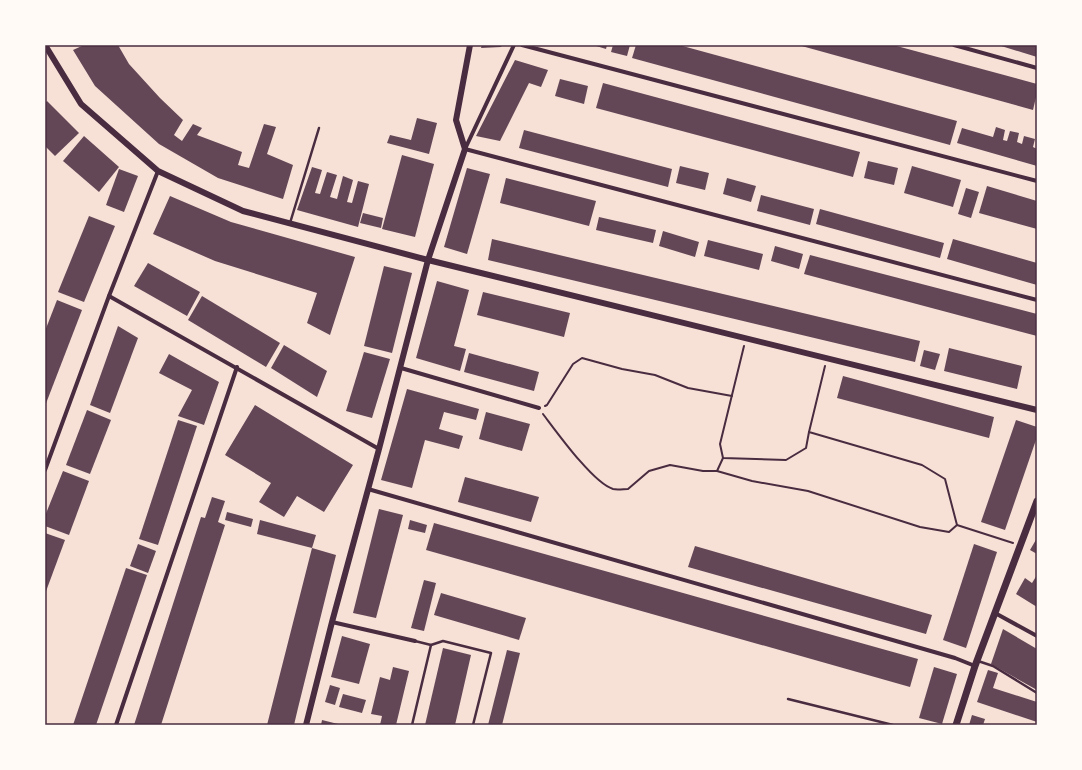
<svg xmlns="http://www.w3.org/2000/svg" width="1082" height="770" font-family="Roboto,sans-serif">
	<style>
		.building { fill: #644757 }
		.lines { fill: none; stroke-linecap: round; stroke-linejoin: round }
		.path { stroke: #4a2c40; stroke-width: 2 }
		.service { stroke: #4a2c40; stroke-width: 2.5 }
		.minor { stroke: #4a2c40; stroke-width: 4 }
		.tertiary { stroke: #4a2c40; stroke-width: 6 }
		.secondary { stroke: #4a2c40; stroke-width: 7 }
		.neatline { fill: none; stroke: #4a2c40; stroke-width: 1.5 }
	</style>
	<rect width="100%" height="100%" fill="#f7e1d7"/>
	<g class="building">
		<path d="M84,45H118L129,64L160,98L183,120L174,135L182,141L193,124L202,128L197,135L242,152L238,165L249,168L264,124L276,127L267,154L293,165L283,199L218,178L159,144L95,86L73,50Z"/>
		<path d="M482,45H502L501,47L481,48Z"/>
		<path d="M593,45H607L606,49Z"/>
		<path d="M613,45H630L627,56L611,52Z"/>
		<path d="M636,45H679L957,121L950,145L632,58Z"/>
		<path d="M798,45H893L1037,84V93L1033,110Z"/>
		<path d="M999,45H1037V57L998,45Z"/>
		<path d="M515,60L548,70L541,87L529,83L500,141L476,136Z"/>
		<path d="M560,79L588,86L584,104L555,96Z"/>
		<path d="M603,83L860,152L853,177L596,108Z"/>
		<path d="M47,101L79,133L55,156L45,146V103Z"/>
		<path d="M417,118L437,123L429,154L387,143L390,135L411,140Z"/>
		<path d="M996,127L1005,130L1003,140L1007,141L1010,131L1019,133L1017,142L1022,144L1024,136L1035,139L1033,147L1037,149V166L957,143L962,128L993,137Z"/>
		<path d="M524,130L672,169L668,187L519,148Z"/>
		<path d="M84,136L119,167L99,192L63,161Z"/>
		<path d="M402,155L434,164L415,237L382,229Z"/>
		<path d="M868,161L898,168L894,185L864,178Z"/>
		<path d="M680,166L709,173L705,190L676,183Z"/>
		<path d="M912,166L961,180L953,207L904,193Z"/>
		<path d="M312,167L322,170L315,193L320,194L327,172L337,175L330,197L337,199L343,176L353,180L347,202L352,203L358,181L369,184L358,227L297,210Z"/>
		<path d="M467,168L490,174L467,254L444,247Z"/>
		<path d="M119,169L138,176L124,212L106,205Z"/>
		<path d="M506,178L596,201L589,226L500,203Z"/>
		<path d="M727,178L756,186L751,202L723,194Z"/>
		<path d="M987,186L1037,201V229L979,213Z"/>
		<path d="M966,188L979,192L971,218L958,214Z"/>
		<path d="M761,195L814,209L810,225L757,211Z"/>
		<path d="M170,196L231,222L355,257L330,335L307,323L317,293L215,261L153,234Z"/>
		<path d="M820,209L944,243L940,258L816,224Z"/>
		<path d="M363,213L383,218L381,228L360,223Z"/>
		<path d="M89,216L115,226L84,302L58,292Z"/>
		<path d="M599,217L656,230L653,243L596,230Z"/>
		<path d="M663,231L699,242L695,257L659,246Z"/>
		<path d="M492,239L920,341L915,362L488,260Z"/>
		<path d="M953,239L1037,263V285L947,259Z"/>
		<path d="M708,240L763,254L759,270L704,256Z"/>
		<path d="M775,246L803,254L799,269L771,261Z"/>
		<path d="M810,255L1037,314V336L804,274Z"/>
		<path d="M148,263L200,292L187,316L134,286Z"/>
		<path d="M384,266L412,273L392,353L364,346Z"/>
		<path d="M437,281L469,290L454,346L466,349L460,371L416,358Z"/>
		<path d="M483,292L570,313L564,337L477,315Z"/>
		<path d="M202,296L280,343L266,367L188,320Z"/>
		<path d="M57,300L82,310L45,406V331Z"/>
		<path d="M118,326L138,338L110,413L90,405Z"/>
		<path d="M284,345L327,371L317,397L271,368Z"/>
		<path d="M949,348L1022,366L1017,389L944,371Z"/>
		<path d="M924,350L940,354L935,370L920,366Z"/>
		<path d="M364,352L390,359L372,418L346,411Z"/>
		<path d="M469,353L539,372L534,391L464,372Z"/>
		<path d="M169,354L219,382L204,425L178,416L192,390L159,373Z"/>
		<path d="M843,376L994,417L989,438L837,398Z"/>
		<path d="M407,389L479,409L476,420L444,412L439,429L463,436L459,449L425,440L412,488L381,480Z"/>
		<path d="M255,405L353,465L324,512L297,496L284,517L259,502L271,483L225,455Z"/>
		<path d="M87,410L111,420L90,474L66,465Z"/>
		<path d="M486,412L530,424L522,451L479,439Z"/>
		<path d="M178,420L197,426L158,545L139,539Z"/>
		<path d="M1016,420L1037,427V437L1005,530L981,522Z"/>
		<path d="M63,471L89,481L69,535L45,526V516Z"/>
		<path d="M465,477L539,497L531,522L458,502Z"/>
		<path d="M212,497L225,501L218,522L225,525L161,725H134L201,517L205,518Z"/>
		<path d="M379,509L403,515L376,618L353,613Z"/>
		<path d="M227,512L253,519L251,527L225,520Z"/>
		<path d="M260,520L316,535L312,548L257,534Z"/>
		<path d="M410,520L427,525L425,533L408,529Z"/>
		<path d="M434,523L918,659L910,687L426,550Z"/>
		<path d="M45,533L65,540L45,594Z"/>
		<path d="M1037,538V554L1030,550Z"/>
		<path d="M138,544L156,551L148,573L130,566Z"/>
		<path d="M974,544L997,552L966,648L943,640Z"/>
		<path d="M695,546L932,615L926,634L688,567Z"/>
		<path d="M312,548L336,555L298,708L294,725H267Z"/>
		<path d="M126,568L147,575L96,725H73Z"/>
		<path d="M1037,575V607L1016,594L1025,578L1032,583Z"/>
		<path d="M424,580L436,583L424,631L411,628Z"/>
		<path d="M441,593L526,618L519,640L434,615Z"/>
		<path d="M1003,629L1037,649V690L991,664Z"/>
		<path d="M342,636L370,644L359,684L331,677Z"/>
		<path d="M443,648L471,655L455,725H425Z"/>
		<path d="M507,650L520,653L502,725H488Z"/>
		<path d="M393,667L409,671L396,725H380L382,716L371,714L380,677L390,680Z"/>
		<path d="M934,667L957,674L942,724L919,718Z"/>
		<path d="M988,670L998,673L993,688L1037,702V722L977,702Z"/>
		<path d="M330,685L340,688L335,705L325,702Z"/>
		<path d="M343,694L366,700L362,713L339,707Z"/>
		<path d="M972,715L985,719L983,725H969Z"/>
		<path d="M322,720L338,724V725H321Z"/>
	</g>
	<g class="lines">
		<g class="path">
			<path d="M744,346L720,444L723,458L786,460L806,448L809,432"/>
			<path d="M825,366L809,432L922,465L945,479L957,525L1013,543"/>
			<path d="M545,406L547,405L573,364L582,358L622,369L655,375L688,388L732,396"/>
			<path d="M543,414C556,431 593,483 613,489C617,490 624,489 628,489L649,471L670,465L703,471H717L752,481L808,491L920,527L949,532L957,525"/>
			<path d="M717,471L723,458"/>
		</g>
		<g class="service">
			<path d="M290,223L319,128"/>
			<path d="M431,645L443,641L491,653L473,725"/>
			<path d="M978,661L993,666L1037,693"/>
			<path d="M788,699L893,725"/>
			<path d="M412,725L431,645L415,641"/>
		</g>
		<g class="minor">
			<path d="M514,45L465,149L1037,300"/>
			<path d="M522,45L1037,181"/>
			<path d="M954,45L1037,68"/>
			<path d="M109,296L379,449"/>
			<path d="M401,368L539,408"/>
			<path d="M45,470L109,296L158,171"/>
			<path d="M368,489L955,658L975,666"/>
			<path d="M995,613L1037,636"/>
			<path d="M332,622L415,641"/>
			<path d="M116,725L237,367"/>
		</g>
		<g class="tertiary">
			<path d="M45,45L81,104L158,171L243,211L428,260L1037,410"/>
			<path d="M306,725L332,622L379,449L428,260L465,149L456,120L470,45"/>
		</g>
		<path class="secondary" d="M956,725L975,666L1037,501"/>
	</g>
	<rect width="1082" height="770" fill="none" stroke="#fffaf5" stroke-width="92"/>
	<rect x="46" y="46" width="990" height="678" class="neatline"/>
</svg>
